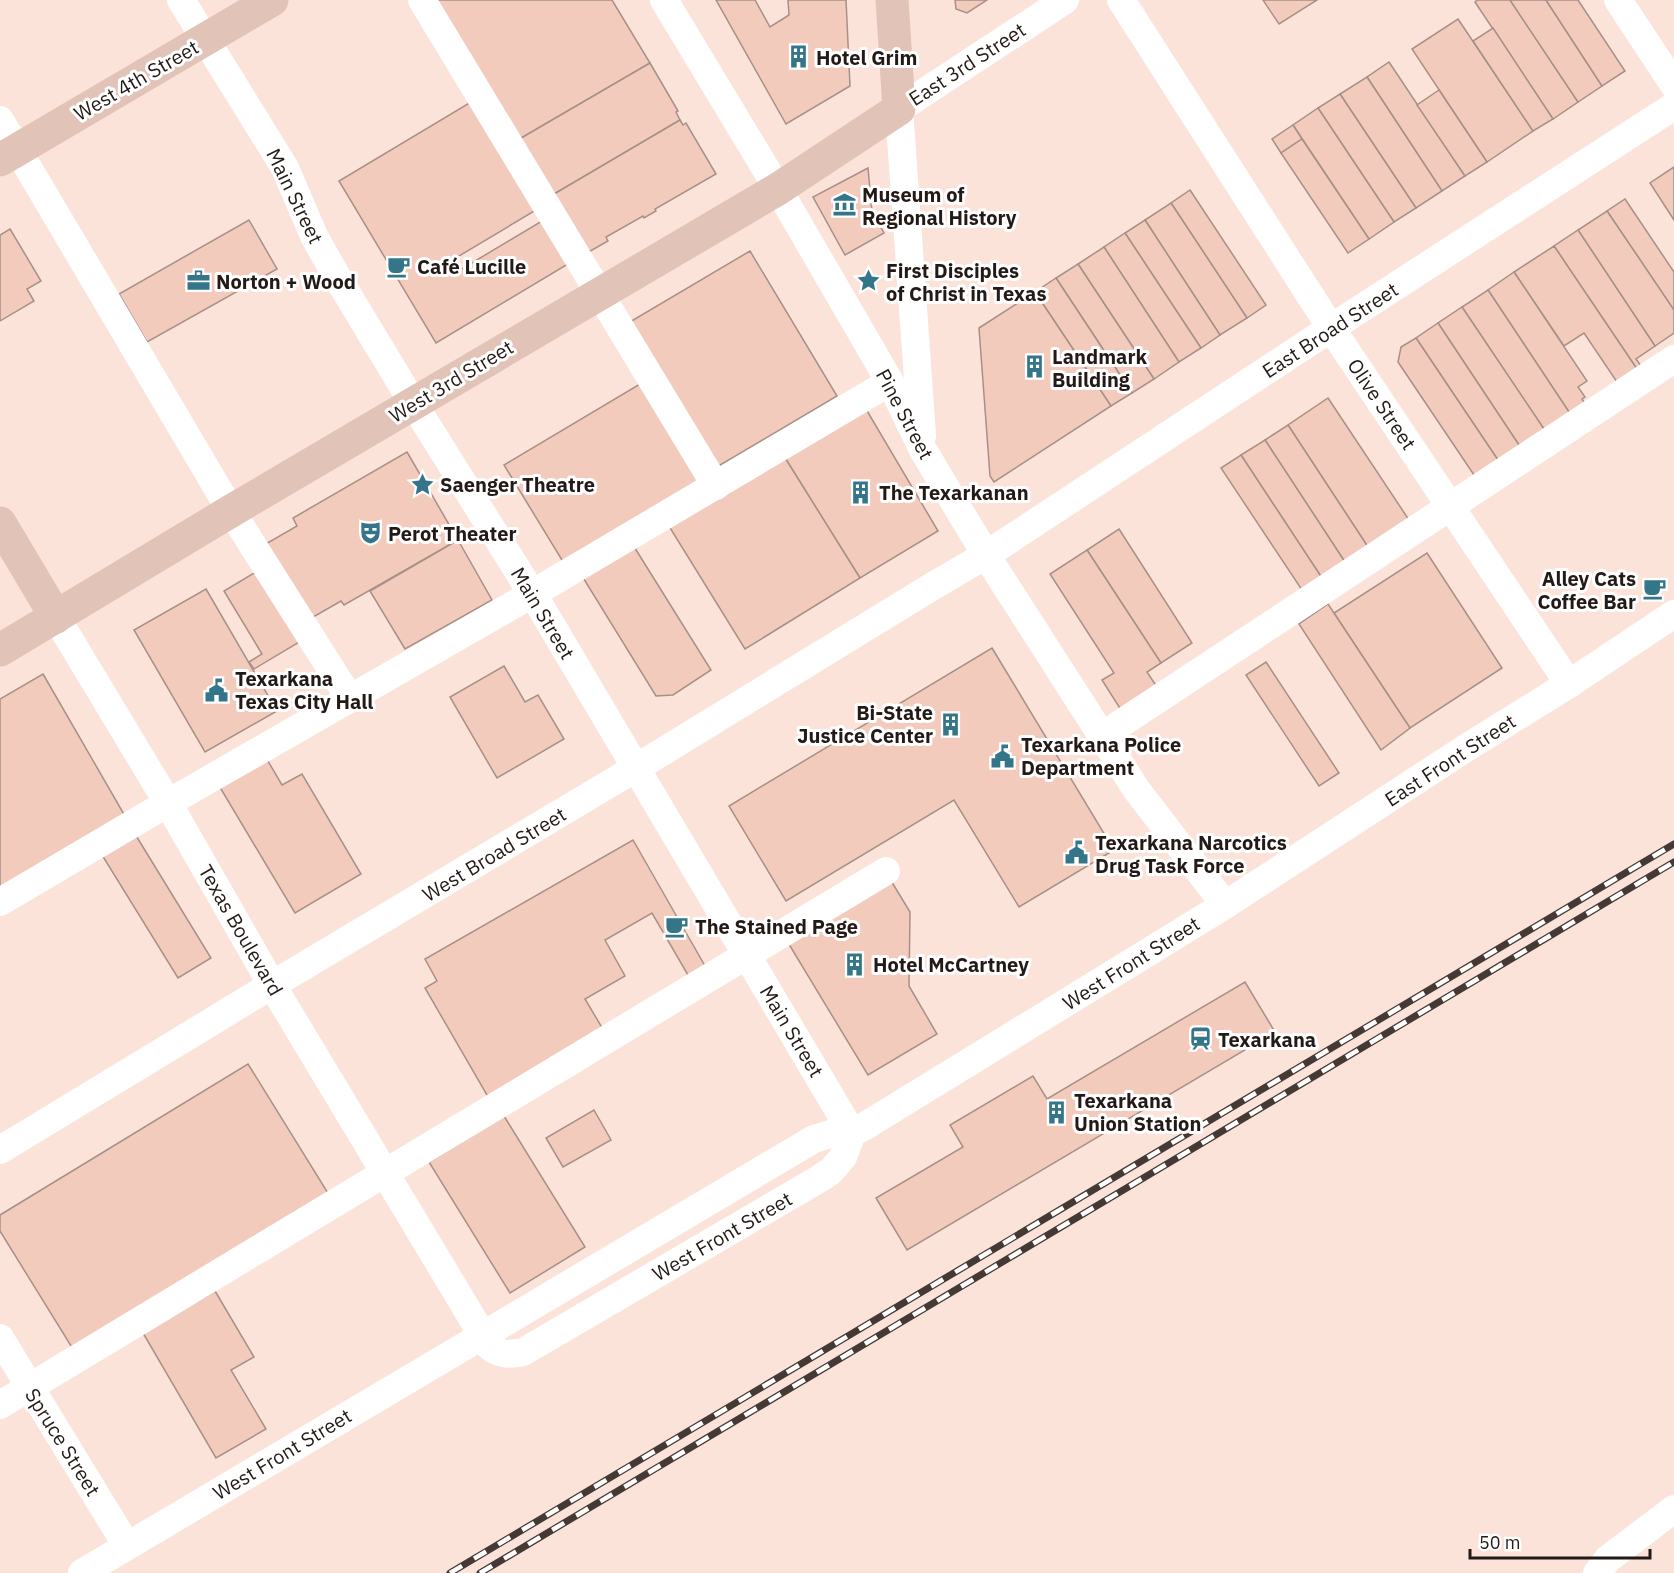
<svg xmlns="http://www.w3.org/2000/svg" width="1674" height="1573" font-family="'IBM Plex Sans',sans-serif">
	<style>
		.building { fill: #f3cbbd; stroke: #a69087; stroke-width: 1.5 }
		.lines { fill: none; stroke-linecap: round; stroke-linejoin: round }
		.minor { stroke: #fff; stroke-width: 28 }
		.major { stroke: #e1c3b8; stroke-width: 33 }
		.rail-casing { stroke: #453935; stroke-width: 7 }
		.rail { stroke: #fff; stroke-width: 4.5; stroke-dasharray: 14; stroke-linecap: butt }
		.labels { text-anchor: middle; dominant-baseline: central; stroke-width: 6; stroke-linejoin: round; paint-order: stroke }
		.poi-label { font-size: 20px; font-weight: bold; fill: #231a17; stroke: #fff; text-anchor: start }
		.street-label { font-size: 20px; fill: #231a17; stroke: #fff }
	</style>
	<rect width="100%" height="100%" fill="#fce3da"/>
	<g class="building">
		<path d="M432,0H612L650,63L516,141Z"/>
		<path d="M716,0H755L770,27L789,15L788,0H846L850,86L786,124Z"/>
		<path d="M955,0H987L967,13L956,9Z"/>
		<path d="M1263,0H1317L1279,24Z"/>
		<path d="M1477,0H1510L1578,102L1553,119L1475,2Z"/>
		<path d="M1510,0H1546L1602,86L1578,102Z"/>
		<path d="M1546,0H1578L1625,71L1602,86Z"/>
		<path d="M1458,19L1533,131L1487,162L1412,49Z"/>
		<path d="M1493,28L1553,119L1533,131L1473,41Z"/>
		<path d="M1389,62L1465,176L1442,191L1367,77Z"/>
		<path d="M650,63L678,111L676,112L680,120L549,197L516,141Z"/>
		<path d="M1367,77L1442,191L1416,208L1340,94Z"/>
		<path d="M1439,90L1487,162L1465,176L1417,105Z"/>
		<path d="M1340,94L1416,208L1394,222L1318,108Z"/>
		<path d="M471,102L536,210L454,259L460,270L542,221L568,264L436,343L339,181Z"/>
		<path d="M1318,108L1394,222L1369,239L1293,125Z"/>
		<path d="M680,120L683,125L686,123L716,174L655,209L656,211L644,218L643,216L606,237L608,241L587,253L549,197Z"/>
		<path d="M1293,125L1302,139L1281,153L1272,139Z"/>
		<path d="M1302,139L1369,239L1348,253L1281,153Z"/>
		<path d="M1674,167V220L1650,183Z"/>
		<path d="M868,168L872,212L884,233L845,255L813,197Z"/>
		<path d="M1190,190L1266,305L1247,318L1171,203Z"/>
		<path d="M1625,199L1674,272V310L1607,211Z"/>
		<path d="M1171,203L1247,318L1220,335L1145,220Z"/>
		<path d="M1607,211L1674,310V333L1655,346L1578,230Z"/>
		<path d="M249,220L277,269L147,342L119,294Z"/>
		<path d="M1145,220L1220,335L1201,348L1125,233Z"/>
		<path d="M10,229L41,281L27,289L34,301L0,321V235Z"/>
		<path d="M1578,230L1655,346L1636,359L1641,366L1637,369L1554,246Z"/>
		<path d="M1125,233L1201,348L1179,362L1104,247Z"/>
		<path d="M1554,246L1637,369L1617,382L1584,333L1564,346L1514,272Z"/>
		<path d="M1104,247L1179,362L1154,379L1078,264Z"/>
		<path d="M750,251L837,396L710,471L623,326Z"/>
		<path d="M1078,264L1154,379L1132,393L1056,278Z"/>
		<path d="M1514,272L1587,381L1578,387L1585,397L1582,399L1586,405L1571,415L1488,290Z"/>
		<path d="M1056,278L1132,393L1111,406L1035,292Z"/>
		<path d="M1488,290L1571,415L1546,432L1462,307Z"/>
		<path d="M1035,292L1111,406L994,482L990,476L979,328Z"/>
		<path d="M1462,307L1546,432L1521,448L1438,323Z"/>
		<path d="M1438,323L1521,448L1500,463L1416,338Z"/>
		<path d="M1416,338L1500,463L1476,478L1398,362L1401,347Z"/>
		<path d="M645,381L705,482L565,565L504,465Z"/>
		<path d="M1328,398L1409,520L1368,547L1288,425Z"/>
		<path d="M863,404L938,531L860,578L782,453Z"/>
		<path d="M1288,425L1368,547L1345,562L1265,440Z"/>
		<path d="M1265,440L1345,562L1322,578L1241,455Z"/>
		<path d="M407,452L458,540L344,605L341,601L308,620L264,545L297,526L293,518Z"/>
		<path d="M782,453L860,578L745,649L667,523Z"/>
		<path d="M1241,455L1322,578L1302,590L1221,468Z"/>
		<path d="M1119,529L1192,643L1161,663L1087,550Z"/>
		<path d="M458,540L492,600L405,649L370,591Z"/>
		<path d="M633,545L711,670L673,695L656,696L582,576Z"/>
		<path d="M1087,550L1161,663L1147,672L1157,687L1121,710L1102,680L1114,673L1050,574Z"/>
		<path d="M1427,553L1502,668L1410,728L1334,613Z"/>
		<path d="M259,570L301,641L254,669L249,662L262,654L224,591Z"/>
		<path d="M206,589L277,711L205,752L134,630Z"/>
		<path d="M1328,604L1410,728L1381,750L1299,624Z"/>
		<path d="M992,648L1114,850L1019,907L954,800L786,901L729,806Z"/>
		<path d="M1266,662L1339,773L1319,786L1246,675Z"/>
		<path d="M504,666L525,702L538,695L564,739L497,778L450,697Z"/>
		<path d="M43,674L125,816L0,889V699Z"/>
		<path d="M265,756L282,785L302,774L361,874L295,913L218,784Z"/>
		<path d="M135,834L211,958L178,978L102,855Z"/>
		<path d="M633,840L709,973L692,982L652,913L605,940L625,976L585,999L607,1036L491,1102L425,988L437,981L425,959Z"/>
		<path d="M890,879L910,912L909,986L937,1034L868,1075L787,941Z"/>
		<path d="M1245,982L1275,1032L907,1250L876,1198L963,1147L950,1125L1033,1076L1047,1099Z"/>
		<path d="M248,1064L331,1198L76,1354L0,1231V1215Z"/>
		<path d="M594,1110L611,1140L563,1167L546,1138Z"/>
		<path d="M504,1116L585,1247L510,1293L429,1162Z"/>
		<path d="M215,1291L254,1357L231,1370L266,1429L216,1458L143,1333Z"/>
	</g>
	<g class="lines">
		<g class="minor">
			<path d="M181,0L285,168L314,236L337,277L413,403L543,611L852,1133"/>
			<path d="M422,0L716,486"/>
			<path d="M664,0L778,189L890,382L923,450L986,555L1136,789L1225,905"/>
			<path d="M1121,0L1331,328L1569,684"/>
			<path d="M1618,0L1674,85"/>
			<path d="M0,120L231,511L350,699"/>
			<path d="M922,436L899,109L1065,0"/>
			<path d="M56,617L168,803L272,985L489,1346C500,1355 509,1355 523,1352L819,1179L831,1171L843,1157L852,1133L867,1125"/>
			<path d="M1102,736L1674,359"/>
			<path d="M0,902L168,803L532,594L890,382"/>
			<path d="M0,1150L272,985L636,768L933,586L986,555L1331,328L1674,106"/>
			<path d="M0,1338L127,1546"/>
			<path d="M0,1405L886,871"/>
			<path d="M82,1573L814,1139L830,1134L852,1133L870,1123L1225,905L1466,748L1569,684L1674,614"/>
			<path d="M1597,1573L1608,1559L1674,1509"/>
		</g>
		<g class="major">
			<path d="M0,160L272,0"/>
			<path d="M0,523L56,617"/>
			<path d="M0,650L231,511L778,189L899,109L892,0"/>
		</g>
		<defs>
			<g id="rail">
				<path d="M450,1573L1674,844"/>
				<path d="M480,1573L1674,862"/>
			</g>
		</defs>
		<use href="#rail" class="rail-casing"/>
		<use href="#rail" class="rail"/>
	</g>
	<defs>
		<symbol id="building-bare" viewBox="-9 -9 18 18"><path d="M-4-6H4V6H1V3H-1V6H-4ZM-2.5-4.3h1.7v1.8h-1.7ZM.8-4.3h1.7v1.8H.8ZM-2.5-1h1.7V.8h-1.7ZM.8-1h1.7V.8H.8Z" fill="#357589" stroke="#fff" stroke-width="2.5" paint-order="stroke"/></symbol>
		<symbol id="museum-bare" viewBox="-9 -9 18 18"><path d="M0-6L6-3V-2H-6V-3ZM-5-1h2V3h-2ZM-1-1h2V3h-2ZM3-1h2V3H3ZM-6 4H6V6H-6Z" fill="#357589" stroke="#fff" stroke-width="2.5" paint-order="stroke"/></symbol>
		<symbol id="cafe-bare" viewBox="-9 -9 18 18"><path d="M-5.5-4.5H6V0H3Q3 3.5 0 3.5H-2.5Q-5.5 3.5-5.5 0ZM3-3.2v2h1.7v-2ZM-6 4.5H4V6H-6Z" fill="#357589" stroke="#fff" stroke-width="2.5" paint-order="stroke"/></symbol>
		<symbol id="office-bare" viewBox="-9 -9 18 18"><path d="M-6-3h4V-5.5h4V-3h4V5H-6ZM-1-4.5V-3h2v-1.5ZM-6 0V1H6V0Z" fill="#357589" stroke="#fff" stroke-width="2.5" paint-order="stroke"/></symbol>
		<symbol id="sight-bare" viewBox="-9 -9 18 18"><path d="M0-6L1.8-2.2L6-1.7L2.9 1.2L3.7 5.4L0 3.3L-3.7 5.4L-2.9 1.2L-6-1.7L-1.8-2.2Z" fill="#357589" stroke="#fff" stroke-width="2.5" paint-order="stroke"/></symbol>
		<symbol id="theatre-bare" viewBox="-9 -9 18 18"><path d="M-5-5.5Q0-4 5-5.5V0Q5 5 0 6Q-5 5-5 0ZM-3.3-2.5H-1v1.5H-3.3ZM1-2.5H3.3v1.5H1ZM-2.8 1Q0 5.5 2.8 1Z" fill="#357589" stroke="#fff" stroke-width="2.5" paint-order="stroke"/></symbol>
		<symbol id="civic-bare" viewBox="-9 -9 18 18"><path d="M-.6-6.5H3V-4.5H.6V-3L4-1V1h2V6H-6V1h2V-1L-.6-3ZM-1.2 2.5V6h2.4V2.5Z" fill="#357589" stroke="#fff" stroke-width="2.5" paint-order="stroke"/></symbol>
		<symbol id="station-bare" viewBox="-9 -9 18 18"><path d="M-3-6H3Q5-6 5-4V2Q5 4 3 4L4.5 6H3L1.5 4h-3L-3 6H-4.5L-3 4Q-5 4-5 2V-4Q-5-6-3-6ZM-3.5-4v3h7v-3ZM-3.5 1v1.5H-2V1ZM2 1v1.5H3.5V1Z" fill="#357589" stroke="#fff" stroke-width="2.5" paint-order="stroke"/></symbol>
	</defs>
	<g fill-rule="evenodd">
		<use href="#building-bare" x="782" y="40" width="33" height="33"/>
		<use href="#museum-bare" x="828" y="188" width="33" height="33"/>
		<use href="#cafe-bare" x="382" y="250" width="33" height="33"/>
		<use href="#office-bare" x="182" y="264" width="33" height="33"/>
		<use href="#sight-bare" x="852" y="264" width="33" height="33"/>
		<use href="#building-bare" x="1018" y="350" width="33" height="33"/>
		<use href="#sight-bare" x="406" y="468" width="33" height="33"/>
		<use href="#building-bare" x="844" y="476" width="33" height="33"/>
		<use href="#theatre-bare" x="354" y="516" width="33" height="33"/>
		<use href="#cafe-bare" x="1638" y="572" width="33" height="33"/>
		<use href="#civic-bare" x="200" y="674" width="33" height="33"/>
		<use href="#building-bare" x="934" y="708" width="33" height="33"/>
		<use href="#civic-bare" x="986" y="740" width="33" height="33"/>
		<use href="#civic-bare" x="1060" y="836" width="33" height="33"/>
		<use href="#cafe-bare" x="660" y="910" width="33" height="33"/>
		<use href="#building-bare" x="838" y="948" width="33" height="33"/>
		<use href="#station-bare" x="1184" y="1022" width="33" height="33"/>
		<use href="#building-bare" x="1040" y="1096" width="33" height="33"/>
	</g>
	<g class="labels">
		<g class="poi-label">
			<text x="816" y="57">Hotel Grim</text>
			<text x="862" y="194">Museum of<tspan x="862" dy="23">Regional History</tspan></text>
			<text x="417" y="266">Café Lucille</text>
			<text x="886" y="270">First Disciples<tspan x="886" dy="23">of Christ in Texas</tspan></text>
			<text x="216" y="281">Norton + Wood</text>
			<text x="1052" y="356">Landmark<tspan x="1052" dy="23">Building</tspan></text>
			<text x="440" y="484">Saenger Theatre</text>
			<text x="879" y="492">The Texarkanan</text>
			<text x="388" y="533">Perot Theater</text>
			<text x="1636" y="578" text-anchor="end">Alley Cats<tspan x="1636" dy="23">Coffee Bar</tspan></text>
			<text x="235" y="678">Texarkana<tspan x="235" dy="23">Texas City Hall</tspan></text>
			<text x="933" y="712" text-anchor="end">Bi-State<tspan x="933" dy="23">Justice Center</tspan></text>
			<text x="1021" y="744">Texarkana Police<tspan x="1021" dy="23">Department</tspan></text>
			<text x="1095" y="842">Texarkana Narcotics<tspan x="1095" dy="23">Drug Task Force</tspan></text>
			<text x="695" y="926">The Stained Page</text>
			<text x="873" y="964">Hotel McCartney</text>
			<text x="1218" y="1039">Texarkana</text>
			<text x="1074" y="1100">Texarkana<tspan x="1074" dy="23">Union Station</tspan></text>
		</g>
		<g class="street-label">
			<text transform="translate(967 64) rotate(-33)">East 3rd Street</text>
			<text transform="translate(136 80) rotate(-30)">West 4th Street</text>
			<text transform="translate(295 196) rotate(64)">Main Street</text>
			<text transform="translate(1330 330) rotate(-33)">East Broad Street</text>
			<text transform="translate(451 381) rotate(-31)">West 3rd Street</text>
			<text transform="translate(1382 404) rotate(56)">Olive Street</text>
			<text transform="translate(905 414) rotate(62)">Pine Street</text>
			<text transform="translate(543 613) rotate(59)">Main Street</text>
			<text transform="translate(1450 760) rotate(-33)">East Front Street</text>
			<text transform="translate(494 854) rotate(-31)">West Broad Street</text>
			<text transform="translate(241 930) rotate(60)">Texas Boulevard</text>
			<text transform="translate(1131 963) rotate(-32)">West Front Street</text>
			<text transform="translate(792 1031) rotate(59)">Main Street</text>
			<text transform="translate(722 1236) rotate(-30)">West Front Street</text>
			<text transform="translate(63 1442) rotate(58)">Spruce Street</text>
			<text transform="translate(282 1454) rotate(-31)">West Front Street</text>
		</g>
	</g>
	<path d="M1470 1549v9h180v-9" fill="none" stroke="#231a17" stroke-width="3"/>
	<text x="1479" y="1549" font-size="18" fill="#231a17" stroke="#ffffff" stroke-width="4.5" paint-order="stroke">50 m</text>
</svg>
